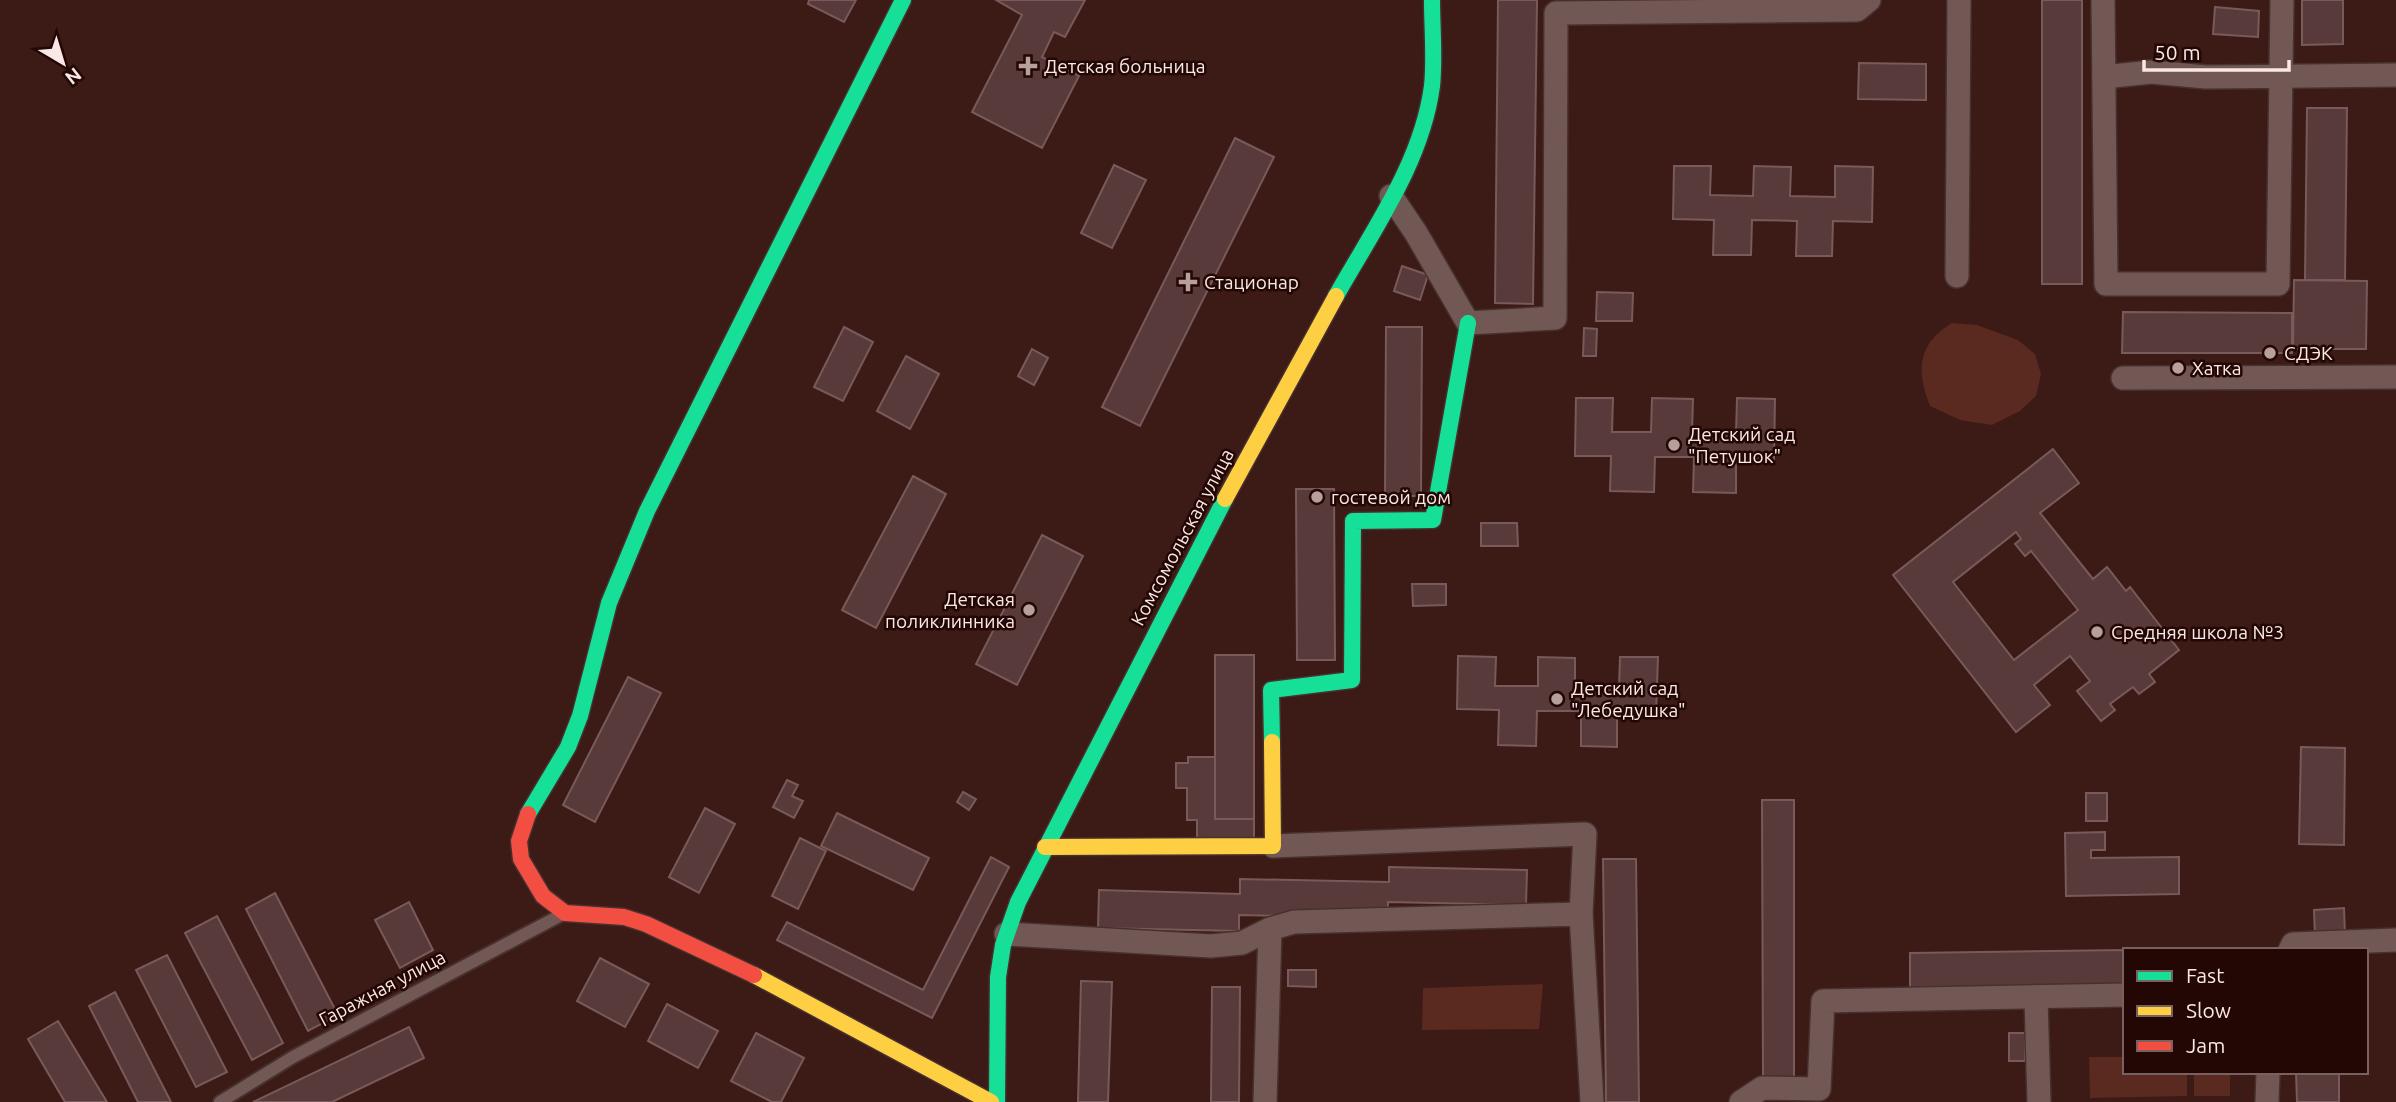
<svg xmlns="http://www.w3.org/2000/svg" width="2396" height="1102" font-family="Ubuntu,sans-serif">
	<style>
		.green { fill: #5a2920 }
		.building { fill: #583a3a; stroke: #785a5a; stroke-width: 2; fill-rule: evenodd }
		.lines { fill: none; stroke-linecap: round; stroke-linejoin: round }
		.lane-casing { stroke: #47312f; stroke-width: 16 }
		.street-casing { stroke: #47312f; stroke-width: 26 }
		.fast-casing { stroke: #47312f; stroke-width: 19 }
		.slow-casing { stroke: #47312f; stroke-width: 19 }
		.jam-casing { stroke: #47312f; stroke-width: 19 }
		.lane { stroke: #725854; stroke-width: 12 }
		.street { stroke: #725854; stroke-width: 23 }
		.fast { stroke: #16e098; stroke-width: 16 }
		.slow { stroke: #ffcf43; stroke-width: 16 }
		.jam { stroke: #f24e42; stroke-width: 16 }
		.poi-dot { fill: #b7a09c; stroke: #220704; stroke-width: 2.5 }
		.labels { text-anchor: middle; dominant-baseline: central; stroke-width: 5; stroke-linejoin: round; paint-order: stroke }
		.poi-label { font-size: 19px; fill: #f9e8e5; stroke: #220704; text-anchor: start }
		.street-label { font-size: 19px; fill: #f9e8e5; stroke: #220704 }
	</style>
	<rect width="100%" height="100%" fill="#3c1a15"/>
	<g class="green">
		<path d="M1952,323L1977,325L2018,340L2035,354L2041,374L2036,396L2020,411L1992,425L1960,420L1930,406C1916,371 1917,344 1952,323Z"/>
		<path d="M1543,984L1539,1029L1422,1030L1423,988Z"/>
		<path d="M2089,1057H2125V1072H2187V1096L2090,1098Z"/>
		<rect x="2194" y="1072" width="36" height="24"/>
	</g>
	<g class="building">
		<path d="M809,0H856L844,22L808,4Z"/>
		<path d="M996,0H1085L1065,37L1054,32L1042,57L1079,76L1042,148L972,112L1022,15Z"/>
		<path d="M1498,0H1537L1533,304L1495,303Z"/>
		<rect x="2042" y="0" width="40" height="284"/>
		<path d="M2302,0H2343V44L2302,45Z"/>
		<path d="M2215,7L2259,11L2258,37L2213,34Z"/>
		<path d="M1859,63L1926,64V100L1858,99Z"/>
		<path d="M2307,108H2347L2345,280H2305Z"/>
		<path d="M1235,138L1274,157L1140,426L1102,407Z"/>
		<path d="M1114,165L1146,180L1112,248L1081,233Z"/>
		<path d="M1674,166H1711L1710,195L1753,196L1754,166L1791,167L1790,196L1835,197V166L1873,167L1872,222L1833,221L1832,256H1796L1797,221L1752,220L1751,255H1713L1714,220L1673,219Z"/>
		<path d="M1402,266L1428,275L1420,300L1394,291Z"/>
		<path d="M2294,280L2367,281L2366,349H2293Z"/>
		<path d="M1597,292L1633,293L1632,321H1596Z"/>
		<path d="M2123,312L2292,313V353H2122Z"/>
		<path d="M844,327L873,342L843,401L814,387Z"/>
		<path d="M1386,327H1422L1421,496H1385Z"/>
		<path d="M1584,328L1597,329L1596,356H1583Z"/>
		<path d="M1032,349L1048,358L1034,385L1018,376Z"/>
		<path d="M906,356L939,374L910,429L877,411Z"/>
		<path d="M1576,398H1613L1612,432H1651L1652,398L1693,399L1692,433L1736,434L1737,398L1775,399L1774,459L1736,458V493L1693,492L1694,457H1655L1654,492L1610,491L1611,456H1575Z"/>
		<path d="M2053,449L2079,483L2040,513L2093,579L2107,567L2126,591L2130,587L2179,650L2149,674L2155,682L2139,694L2133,687L2110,704L2115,710L2101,721L2077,691L2090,681L2070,656L2034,685L2050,705L2016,732L1893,575ZM2016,532L2021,539L2015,544L2025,556L2031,551L2078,610L2014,660L1953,582Z"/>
		<path d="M913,476L946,494L876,628L842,610Z"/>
		<path d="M1296,489H1334L1335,660H1297Z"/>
		<path d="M1481,523H1517L1518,546H1481Z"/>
		<path d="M1042,535L1083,556L1017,685L976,664Z"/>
		<path d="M1412,584H1446V605L1413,606Z"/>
		<rect x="1215" y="655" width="39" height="164"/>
		<path d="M1458,656L1496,657L1495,686H1538V657L1575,658V687L1619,688L1620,657H1658L1656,713L1617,712V747L1581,746V711H1537L1536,746L1498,745L1499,710L1457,709Z"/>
		<path d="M628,677L661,693L595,822L563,805Z"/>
		<path d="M2301,747L2345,748L2344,845L2299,844Z"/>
		<path d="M1188,757H1215V819H1254V841H1197V820H1187V788H1176V763H1188Z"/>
		<path d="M787,780L798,785L792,796L803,801L794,818L773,807Z"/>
		<path d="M963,792L976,799L969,810L957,802Z"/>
		<rect x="2086" y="793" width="21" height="28"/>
		<path d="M1762,800H1794V1081H1763Z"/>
		<path d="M705,808L735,824L699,893L669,877Z"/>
		<path d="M837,813L929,858L913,890L821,846Z"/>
		<path d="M2105,832V850H2091V858L2179,857V894L2066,896L2065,833Z"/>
		<path d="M800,838L826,851L798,909L772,896Z"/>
		<path d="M991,857L1009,867L932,1018L777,940L787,922L923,990Z"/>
		<path d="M1603,859H1636L1639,1102H1606Z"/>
		<path d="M1389,867L1527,870L1526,905L1388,902V918L1239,915V931L1098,928L1099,890L1240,894V879L1389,882Z"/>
		<path d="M275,893L338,1015L308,1031L246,909Z"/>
		<path d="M409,902L433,950L400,968L375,920Z"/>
		<path d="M2344,908L2345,935L2315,937L2314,910Z"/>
		<path d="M217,916L283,1043L252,1060L185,933Z"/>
		<path d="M2125,950V988L1910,990V953Z"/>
		<path d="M167,955L227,1072L196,1087L136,970Z"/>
		<path d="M600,958L649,984L625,1027L577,1001Z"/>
		<path d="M1288,970H1316V987L1288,986Z"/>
		<path d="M1081,981L1112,982L1108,1102H1078Z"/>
		<path d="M1212,987H1240L1239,1102H1211Z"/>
		<path d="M115,992L171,1102H138L89,1006Z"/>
		<path d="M667,1004L718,1031L698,1068L648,1041Z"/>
		<path d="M58,1021L107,1102H65L28,1039Z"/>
		<path d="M409,1027L424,1058L332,1102H253Z"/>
		<path d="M756,1033L804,1058L781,1102H772L731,1081Z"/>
		<rect x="2009" y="1033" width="16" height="28"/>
		<path d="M2296,1072H2339V1102H2297Z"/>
	</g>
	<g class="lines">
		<defs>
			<path id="lane" d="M220,1102L293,1057L563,914"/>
			<g id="street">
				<path d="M2103,0L2106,284H2278L2282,0"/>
				<path d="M2104,77L2151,72L2206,77L2396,75"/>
				<path d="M1391,196L1416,233L1468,323L1555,318L1556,13L1857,10L1869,0"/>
				<path d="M1957,276L1959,0"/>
				<path d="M2123,378L2396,377"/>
				<path d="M1273,846L1585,834L1581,914"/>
				<path d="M1006,934L1211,946L1242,943L1270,929L1294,922L1581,914L1592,1102"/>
				<path d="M2290,950L2293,944L2396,940"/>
				<path d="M2036,997L2039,1102"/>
				<path d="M1265,1102L1270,929"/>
				<path d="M1741,1102L1762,1088L1819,1089L1823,1001L2125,995"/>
				<path d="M2267,1102L2268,1072"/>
			</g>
			<g id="fast">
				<path d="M1336,296C1373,230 1422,162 1432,86C1435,58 1432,28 1432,0"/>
				<path d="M1272,742L1271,690L1352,680L1353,521L1433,520L1468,323"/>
				<path d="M528,814L568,747L580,716L609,603L647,511L903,0"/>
				<path d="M997,1102L998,977L1003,945L1018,902L1225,499"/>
			</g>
			<g id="slow">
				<path d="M1225,499L1336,296"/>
				<path d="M1045,847L1273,846L1272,742"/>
				<path d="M754,975L991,1102"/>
			</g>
			<path id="jam" d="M528,814L519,841L521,859L543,896L565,913L624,917L646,924L754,975"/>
		</defs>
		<use href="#lane" class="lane-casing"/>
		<use href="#street" class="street-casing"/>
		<use href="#fast" class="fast-casing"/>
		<use href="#slow" class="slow-casing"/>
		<use href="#jam" class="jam-casing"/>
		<use href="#lane" class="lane"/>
		<use href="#street" class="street"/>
		<use href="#fast" class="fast"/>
		<use href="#slow" class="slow"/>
		<use href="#jam" class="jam"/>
	</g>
	<g class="poi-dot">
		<path d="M1024.5 55.5h7v7h7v7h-7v7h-7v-7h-7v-7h7z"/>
		<path d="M1184.5 271.5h7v7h7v7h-7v7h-7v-7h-7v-7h7z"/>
		<circle cx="2270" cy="353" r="7"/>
		<circle cx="2178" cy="368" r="7"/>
		<circle cx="1674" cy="445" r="7"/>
		<circle cx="1317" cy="497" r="7"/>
		<circle cx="1029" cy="610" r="7"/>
		<circle cx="2097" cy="632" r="7"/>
		<circle cx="1557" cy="699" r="7"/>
	</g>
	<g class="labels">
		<g class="poi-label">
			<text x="1044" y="66">Детская больница</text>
			<text x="1204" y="282">Стационар</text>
			<text x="2284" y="353">СДЭК</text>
			<text x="2192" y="368">Хатка</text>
			<text x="1688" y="434">Детский сад<tspan x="1688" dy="22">"Петушок"</tspan></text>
			<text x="1331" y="497">гостевой дом</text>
			<text x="1015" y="599" text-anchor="end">Детская<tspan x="1015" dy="22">поликлинника</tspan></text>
			<text x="2111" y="632">Средняя школа №3</text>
			<text x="1571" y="688">Детский сад<tspan x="1571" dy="22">"Лебедушка"</tspan></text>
		</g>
		<g class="street-label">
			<text transform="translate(1182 537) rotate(-62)">Комсомольская улица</text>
			<text transform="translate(382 988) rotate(-28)">Гаражная улица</text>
		</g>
	</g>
	<rect x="2123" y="948" width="245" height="126" fill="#220704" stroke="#78615e" stroke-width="2"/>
	<rect x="2137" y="971" width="35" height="10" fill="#16e098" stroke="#78615e" stroke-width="2"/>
	<text x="2186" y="983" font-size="21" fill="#f9e8e5">Fast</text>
	<rect x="2137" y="1006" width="35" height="10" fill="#ffcf43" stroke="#78615e" stroke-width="2"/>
	<text x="2186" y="1018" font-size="21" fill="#f9e8e5">Slow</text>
	<rect x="2137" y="1041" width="35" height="10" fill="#f24e42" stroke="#78615e" stroke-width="2"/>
	<text x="2186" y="1053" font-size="21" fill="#f9e8e5">Jam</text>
	<g transform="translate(63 63) rotate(142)" stroke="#220704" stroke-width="5" paint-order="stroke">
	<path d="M0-5L12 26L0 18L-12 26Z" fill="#f9e8e5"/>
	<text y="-10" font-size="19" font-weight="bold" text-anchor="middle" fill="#f9e8e5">N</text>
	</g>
	<path d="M2144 60v10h145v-10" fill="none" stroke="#f9e8e5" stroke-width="3.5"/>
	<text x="2154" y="60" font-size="21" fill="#f9e8e5" stroke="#220704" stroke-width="5" paint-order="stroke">50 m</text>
</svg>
